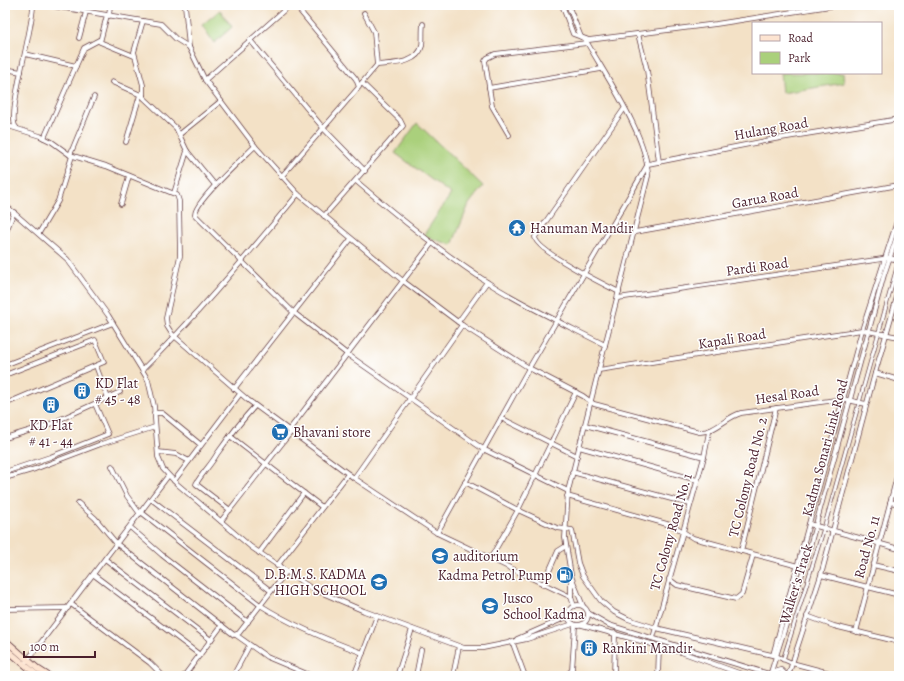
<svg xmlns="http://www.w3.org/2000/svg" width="904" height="681" font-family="Alegreya,serif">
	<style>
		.green { fill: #aad07b; stroke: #7a7853 }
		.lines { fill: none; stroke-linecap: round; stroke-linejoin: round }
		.pedestrian-casing { stroke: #633c42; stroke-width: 4.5 }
		.minor-casing { stroke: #633c42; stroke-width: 5.5 }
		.secondary-casing { stroke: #633c42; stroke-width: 7 }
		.pedestrian { stroke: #fff; stroke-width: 3 }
		.minor { stroke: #fff; stroke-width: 4 }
		.secondary { stroke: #fde4d1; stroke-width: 5.5 }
		.labels { text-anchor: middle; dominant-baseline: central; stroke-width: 3; stroke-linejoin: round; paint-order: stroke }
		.street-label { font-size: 14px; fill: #4a1f2b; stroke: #fff }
		.poi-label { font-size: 14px; fill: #4a1f2b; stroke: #fff; text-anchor: start }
	</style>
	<rect width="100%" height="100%" fill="#fff"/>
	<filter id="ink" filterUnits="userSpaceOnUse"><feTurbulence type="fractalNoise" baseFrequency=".025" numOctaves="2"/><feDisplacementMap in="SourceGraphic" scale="8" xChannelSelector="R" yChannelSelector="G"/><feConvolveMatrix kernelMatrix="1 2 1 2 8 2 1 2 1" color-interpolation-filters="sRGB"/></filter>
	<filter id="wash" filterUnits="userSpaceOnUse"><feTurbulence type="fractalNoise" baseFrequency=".012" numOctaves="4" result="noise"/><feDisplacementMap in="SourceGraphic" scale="16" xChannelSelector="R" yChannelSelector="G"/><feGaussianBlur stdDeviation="0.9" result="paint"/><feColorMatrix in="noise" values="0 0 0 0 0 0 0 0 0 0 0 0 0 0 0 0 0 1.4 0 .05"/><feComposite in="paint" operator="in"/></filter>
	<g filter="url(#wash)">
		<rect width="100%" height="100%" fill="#f3e1c6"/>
		<g class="green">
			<path d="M220,10L232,27L214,43L202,25Z"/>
			<path d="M780,73H843L844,83L782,93Z"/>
			<path d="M417,123L483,186L469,204L452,245L423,236L451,194L395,153Z"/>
		</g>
	</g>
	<g filter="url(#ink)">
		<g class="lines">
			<defs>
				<path id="pedestrian" d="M783,660L824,528L899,260"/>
				<g id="minor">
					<path d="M47,5L161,24L176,39L189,47"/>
					<path d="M185,5L189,47L205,80L255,146L298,194L403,281L462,325L529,368L583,396L594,404L699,432C715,433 726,417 741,413L843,399L866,404"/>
					<path d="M562,5L573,34L589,40L716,24L837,5"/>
					<path d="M568,5L581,37"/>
					<path d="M364,13L374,32L377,65"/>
					<path d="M107,15L100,42L134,56"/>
					<path d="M109,16L110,5"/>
					<path d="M143,21L134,52L143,85V97L176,128L187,151L215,185"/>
					<path d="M638,34L647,70L659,162"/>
					<path d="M79,38L86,12"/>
					<path d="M250,40L324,129L365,171"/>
					<path d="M25,54L76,66"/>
					<path d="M5,69L21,72"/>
					<path d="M205,80L290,5"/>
					<path d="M112,82L143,96"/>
					<path d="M360,85L377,65C391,63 417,65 422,46C423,39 422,31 423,24"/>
					<path d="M489,88L601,69"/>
					<path d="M5,125L40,136L52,142L70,155L106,166L177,195L179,201L180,256L166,318L167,326L172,334L248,400L354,478L437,533L571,597"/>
					<path d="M16,127C6,118 34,25 33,5"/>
					<path d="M180,134L221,101"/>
					<path d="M509,135L492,106L485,61L487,58L495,54L587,43"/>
					<path d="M44,138L84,48L99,40"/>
					<path d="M126,142L140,95"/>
					<path d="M255,146C244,157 194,202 195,215L293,312L347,354L483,449L568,491"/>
					<path d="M70,155L94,97"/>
					<path d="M281,177L359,87L356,79L295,5"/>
					<path d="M356,181C398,217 441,252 487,282C524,306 566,325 605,345"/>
					<path d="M174,193L187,151"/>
					<path d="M121,204L129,176"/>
					<path d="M5,205L67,259L108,315L142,370L148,380L154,406L158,457L163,469L176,483L251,547L311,588L364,611L464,648H483L527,639L573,624"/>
					<path d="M324,216L403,126L400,120L362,83"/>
					<path d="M635,232L899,185"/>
					<path d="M39,233L58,201L72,156"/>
					<path d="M5,234L14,212"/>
					<path d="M619,292C605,285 536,251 535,237L624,109"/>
					<path d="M618,298L889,258L899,260"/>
					<path d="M458,322L487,282"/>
					<path d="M5,365L113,323"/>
					<path d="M96,366L108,398"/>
					<path d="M142,370C198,315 248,254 298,194"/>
					<path d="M599,370L862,330L899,337"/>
					<path d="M875,373L899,380"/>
					<path d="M5,375L95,340L104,362L5,404"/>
					<path d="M234,389L351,239"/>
					<path d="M154,413H162L201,445"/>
					<path d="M501,418L577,456"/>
					<path d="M585,425L704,457"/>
					<path d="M289,430L432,243"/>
					<path d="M230,436L322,507"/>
					<path d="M5,438L48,425L120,392"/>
					<path d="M579,447L697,480"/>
					<path d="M158,452L176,454L189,461"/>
					<path d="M112,466L127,496L140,514"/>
					<path d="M5,472L50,457L108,434L95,404"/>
					<path d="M572,472L690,504"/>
					<path d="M5,478L35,469L101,444L155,427"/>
					<path d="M354,478L462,325"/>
					<path d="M174,481L240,394"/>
					<path d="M465,482L518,510L557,528L572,530L578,563L583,576L601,601L614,612L628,619L656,628L776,656L792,663L841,676"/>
					<path d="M567,496L674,526L693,538L798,566"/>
					<path d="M151,499L271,591"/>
					<path d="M890,502L899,504"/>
					<path d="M78,503L95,518L117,544L234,635L239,633L286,572"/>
					<path d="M230,510L196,484C202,473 211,465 217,454C229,437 241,421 255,406"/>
					<path d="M141,512L260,605C293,626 327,640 363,653"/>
					<path d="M221,521L291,432"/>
					<path d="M809,524L899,549"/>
					<path d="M130,527L162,555L248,622"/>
					<path d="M437,533L529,368L648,164L775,139L899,119"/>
					<path d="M741,551L776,408"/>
					<path d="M259,553L304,493"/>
					<path d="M105,559L211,640"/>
					<path d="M490,559L518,510L576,392"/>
					<path d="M873,565L899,571"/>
					<path d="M277,566L348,474"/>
					<path d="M94,575L200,655"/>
					<path d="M821,575L899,595"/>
					<path d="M571,576L583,606"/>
					<path d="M669,579L677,585L736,599L742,594L753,555"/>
					<path d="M543,585L558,551L566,546"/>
					<path d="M71,604L150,663L163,676"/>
					<circle cx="578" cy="615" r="10"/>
					<path d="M574,606L571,597V575L565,538L568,491L648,176C648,136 605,75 585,39"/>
					<path d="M5,609L68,608"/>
					<path d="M588,613L609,625L769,674"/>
					<path d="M807,616L834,626L899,642"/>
					<path d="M582,625L681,652L747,676"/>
					<path d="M856,632L899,469"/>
					<path d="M236,635L267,657L312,676"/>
					<path d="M653,638L704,457L709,432"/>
					<path d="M517,639L567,617"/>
					<path d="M512,641L525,676"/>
					<path d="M773,655L862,330L899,215"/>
					<path d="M26,662L168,476"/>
					<path d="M771,672L804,568L884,275L899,230"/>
					<path d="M770,673L781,670L787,676"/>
					<path d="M184,676L222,625"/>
					<path d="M233,676L249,646"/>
					<path d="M354,676L377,616"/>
					<path d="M397,676L412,629"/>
					<path d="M416,676L421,650"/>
					<path d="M453,676L459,646"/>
					<path d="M566,676L572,670L575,626"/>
					<path d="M614,676L615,633"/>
					<path d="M658,676L659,646"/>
					<path d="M788,676L821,575L875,373L899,290"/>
				</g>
				<g id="secondary">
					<path d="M5,640L38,669L49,676"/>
					<path d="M5,648L38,676"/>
				</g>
			</defs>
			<use href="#pedestrian" class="pedestrian-casing"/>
			<use href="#minor" class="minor-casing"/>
			<use href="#secondary" class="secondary-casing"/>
			<use href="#pedestrian" class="pedestrian"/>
			<use href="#minor" class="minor"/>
			<use href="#secondary" class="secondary"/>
		</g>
	</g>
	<defs>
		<symbol id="temple-disc" viewBox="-11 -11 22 22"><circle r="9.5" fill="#1f6fb2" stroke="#fff"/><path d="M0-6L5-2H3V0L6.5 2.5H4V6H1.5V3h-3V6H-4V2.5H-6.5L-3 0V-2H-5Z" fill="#fff"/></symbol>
		<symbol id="building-disc" viewBox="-11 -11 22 22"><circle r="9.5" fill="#1f6fb2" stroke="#fff"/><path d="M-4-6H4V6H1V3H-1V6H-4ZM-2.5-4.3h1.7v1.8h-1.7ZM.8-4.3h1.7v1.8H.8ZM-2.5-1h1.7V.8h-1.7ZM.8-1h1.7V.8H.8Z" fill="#fff"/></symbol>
		<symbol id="supermarket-disc" viewBox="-11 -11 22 22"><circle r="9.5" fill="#1f6fb2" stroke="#fff"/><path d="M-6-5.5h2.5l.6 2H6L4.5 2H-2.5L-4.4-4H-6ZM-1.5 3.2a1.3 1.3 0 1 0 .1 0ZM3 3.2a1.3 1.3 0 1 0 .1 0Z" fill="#fff"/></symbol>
		<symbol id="school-disc" viewBox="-11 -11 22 22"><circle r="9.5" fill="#1f6fb2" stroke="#fff"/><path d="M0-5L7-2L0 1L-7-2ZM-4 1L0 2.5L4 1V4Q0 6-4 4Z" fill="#fff"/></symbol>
		<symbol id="fuel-disc" viewBox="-11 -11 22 22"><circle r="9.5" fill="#1f6fb2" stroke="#fff"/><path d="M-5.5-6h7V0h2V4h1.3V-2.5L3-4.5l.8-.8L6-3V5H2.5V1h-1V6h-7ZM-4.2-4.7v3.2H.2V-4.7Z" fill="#fff"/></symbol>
	</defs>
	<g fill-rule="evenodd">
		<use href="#temple-disc" x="507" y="218" width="20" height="20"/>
		<use href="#building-disc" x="72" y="381" width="20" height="20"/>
		<use href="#building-disc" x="41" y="395" width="20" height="20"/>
		<use href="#supermarket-disc" x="270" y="422" width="20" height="20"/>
		<use href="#school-disc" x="430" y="546" width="20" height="20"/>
		<use href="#fuel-disc" x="555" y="565" width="20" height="20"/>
		<use href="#school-disc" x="369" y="572" width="20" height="20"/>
		<use href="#school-disc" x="480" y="596" width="20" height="20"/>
		<use href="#building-disc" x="579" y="638" width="20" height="20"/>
	</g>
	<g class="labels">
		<g class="street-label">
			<text transform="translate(771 129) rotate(-10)">Hulang Road</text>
			<text transform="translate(765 198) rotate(-10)">Garua Road</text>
			<text transform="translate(757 267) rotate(-8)">Pardi Road</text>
			<text transform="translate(732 339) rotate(-9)">Kapali Road</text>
			<text transform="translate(787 395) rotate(-8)">Hesal Road</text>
			<text transform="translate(825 448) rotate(-75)">Kadma Sonari Link Road</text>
			<text transform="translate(748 477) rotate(-76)">TC Colony Road No. 2</text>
			<text transform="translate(671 532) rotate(-74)">TC Colony Road No. 1</text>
			<text transform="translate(867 547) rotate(-75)">Road No. 11</text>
			<text transform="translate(796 584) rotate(-73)">Walker's Track</text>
		</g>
		<g class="poi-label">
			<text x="530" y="228">Hanuman Mandir</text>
			<text x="95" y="383">KD Flat<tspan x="95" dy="16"># 45 - 48</tspan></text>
			<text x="51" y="425" text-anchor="middle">KD Flat<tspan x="51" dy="16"># 41 - 44</tspan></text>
			<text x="293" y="432">Bhavani store</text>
			<text x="453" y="556">auditorium</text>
			<text x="366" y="574" text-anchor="end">D.B.M.S. KADMA<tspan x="366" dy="16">HIGH SCHOOL</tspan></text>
			<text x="552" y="575" text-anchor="end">Kadma Petrol Pump</text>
			<text x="503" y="598">Jusco<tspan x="503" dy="16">School Kadma</tspan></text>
			<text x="602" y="648">Rankini Mandir</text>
		</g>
	</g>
	<rect width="904" height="681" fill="none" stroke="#fff" stroke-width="20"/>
	<rect x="752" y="22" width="130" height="52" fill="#ffffff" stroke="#b7a5aa"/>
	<rect x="760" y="35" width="20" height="6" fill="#fde4d1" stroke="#b7a5aa"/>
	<text x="788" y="42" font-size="12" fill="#4a1f2b">Road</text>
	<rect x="760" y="52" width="20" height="12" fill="#aad07b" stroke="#b7a5aa"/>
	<text x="788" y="62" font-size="12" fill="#4a1f2b">Park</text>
	<path d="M24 651v6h71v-6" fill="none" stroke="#4a1f2b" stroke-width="2"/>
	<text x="30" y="651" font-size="12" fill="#4a1f2b" stroke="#ffffff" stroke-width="3" paint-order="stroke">100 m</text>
</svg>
